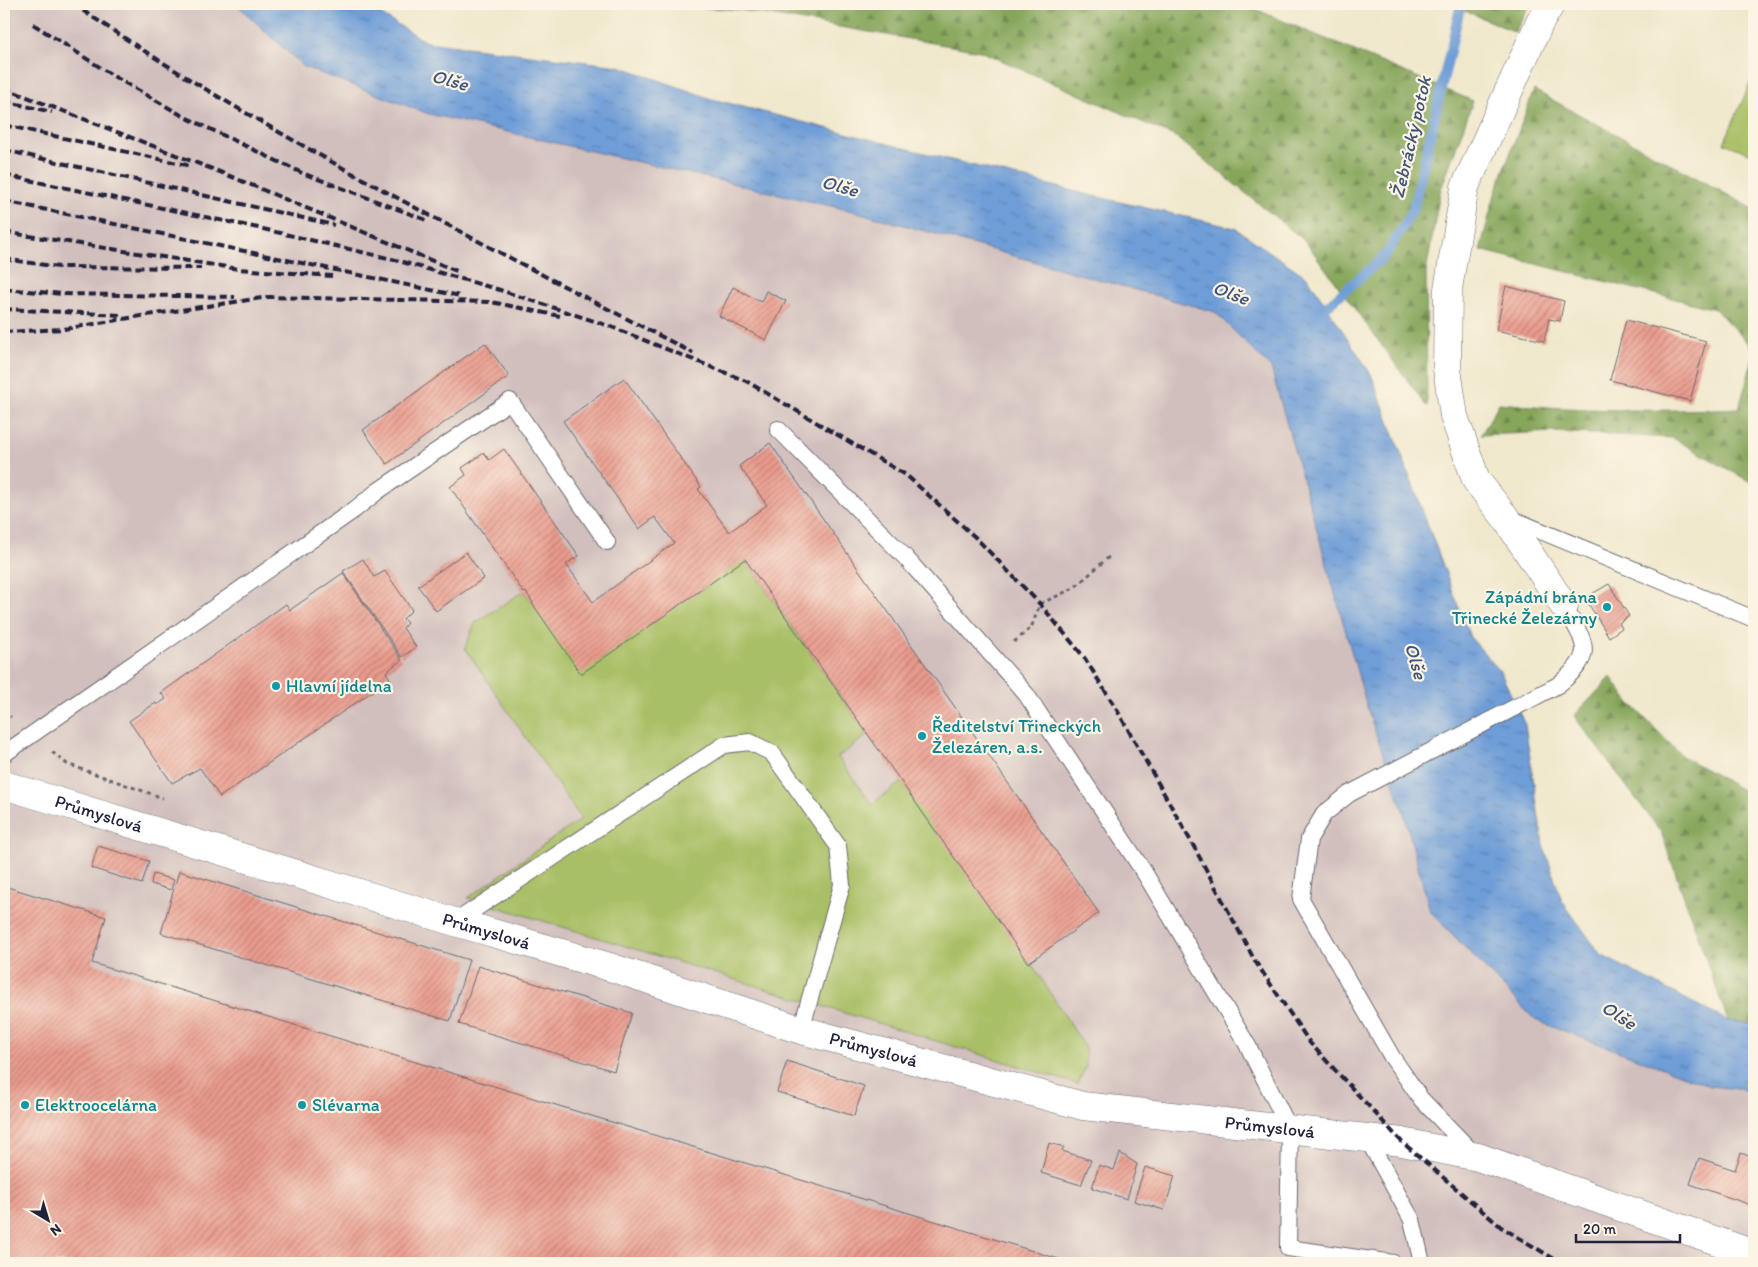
<svg xmlns="http://www.w3.org/2000/svg" width="1758" height="1267" font-family="Itim,sans-serif">
	<style>
		.industrial { fill: #d1bfbd }
		.green { fill: #a8bf65; stroke: #657050 }
		.forest { fill: url(#forest-firs); stroke: #54644a }
		.water { fill: url(#water-ripples); stroke: #486089 }
		.lines { fill: none; stroke-linecap: round; stroke-linejoin: round }
		.stream { stroke: #6e9dd7; stroke-width: 10 }
		.building { fill: url(#building-hatch) }
		.lane-casing { stroke: #6a676e; stroke-width: 18 }
		.street-casing { stroke: #6a676e; stroke-width: 29 }
		.path { stroke: #6a676e; stroke-width: 3; stroke-dasharray: 4 4; stroke-linecap: butt }
		.lane { stroke: #fff; stroke-width: 16 }
		.street { stroke: #fff; stroke-width: 28 }
		.rail { stroke: #22223b; stroke-width: 4; stroke-dasharray: 8 4; stroke-linecap: butt }
		.culture-dot { fill: #0f9aa8; stroke: #fcf5e5; stroke-width: 2 }
		.labels { text-anchor: middle; dominant-baseline: central; stroke-width: 4.5; stroke-linejoin: round; paint-order: stroke }
		.culture-label { font-size: 18px; fill: #0d838f; stroke: #fcf5e5; text-anchor: start }
		.street-label { font-size: 18px; fill: #22223b; stroke: #fcf5e5 }
		.water-label { font-size: 19px; font-style: italic; fill: #405379; stroke: #fcf5e5 }
	</style>
	<defs>
		<pattern id="forest-firs" width="22" height="20" patternUnits="userSpaceOnUse" patternTransform="scale(1.25)"><rect width="22" height="20" fill="#86a65a"/><path d="M5 1l3.5 6h-7zM16 11l3.5 6h-7z" fill="#6d874c"/></pattern>
		<pattern id="water-ripples" width="26" height="14" patternUnits="userSpaceOnUse" patternTransform="scale(1.25)"><rect width="26" height="14" fill="#6e9dd7"/><path d="M2 4q2-2 4 0t4 0M15 11q2-2 4 0t4 0" fill="none" stroke="#5a80b0"/></pattern>
		<pattern id="building-hatch" width="6" height="6" patternUnits="userSpaceOnUse" patternTransform="scale(1.25)"><rect width="6" height="6" fill="#ea9b8d"/><path d="M-1 1l2-2M0 6l6-6M5 7l2-2" fill="none" stroke="#bd7e74"/></pattern>
	</defs>
	<rect width="100%" height="100%" fill="#fcf5e5"/>
	<filter id="ink" filterUnits="userSpaceOnUse"><feTurbulence type="fractalNoise" baseFrequency=".02" numOctaves="2"/><feDisplacementMap in="SourceGraphic" scale="10" xChannelSelector="R" yChannelSelector="G"/><feConvolveMatrix kernelMatrix="1 2 1 2 8 2 1 2 1" color-interpolation-filters="sRGB"/></filter>
	<filter id="wash" filterUnits="userSpaceOnUse"><feTurbulence type="fractalNoise" baseFrequency=".0096" numOctaves="4" result="noise"/><feDisplacementMap in="SourceGraphic" scale="20" xChannelSelector="R" yChannelSelector="G"/><feGaussianBlur stdDeviation="1.12" result="paint"/><feColorMatrix in="noise" values="0 0 0 0 0 0 0 0 0 0 0 0 0 0 0 0 0 1.4 0 .05"/><feComposite in="paint" operator="in"/></filter>
	<g filter="url(#wash)">
		<rect width="100%" height="100%" fill="#f0e8cc"/>
		<path class="industrial" d="M4,4H236L304,67L429,114L853,211L1215,312L1271,368L1370,717L1403,810L1535,1020L1711,1086L1754,1091V1263H4Z"/>
		<g class="green">
			<path d="M1754,74V155L1724,143Z"/>
			<path d="M742,556L868,735L838,757L872,804L903,781L1031,963L1085,1047L1086,1067L1077,1084L468,898L581,819L465,648L475,623L524,591L580,670Z"/>
		</g>
		<g class="forest">
			<path d="M650,4H1243L1473,101L1440,192L1426,273L1427,407L1305,241L1176,137L980,51L740,10Z"/>
			<path d="M1449,4H1530L1515,32Z"/>
			<path d="M1534,90L1754,209V349L1715,309L1480,250L1495,194Z"/>
			<path d="M1754,355V484L1673,438L1555,432L1481,435L1499,403C1579,411 1659,412 1739,408Z"/>
			<path d="M1611,677L1628,701L1682,756L1748,793L1754,795V1024L1728,1021L1661,832L1574,716Z"/>
		</g>
		<path class="water" d="M236,4H364L426,42L619,66L712,99L1089,195L1235,228L1308,278L1371,374L1470,637L1500,671L1525,725L1543,844L1562,901L1601,955L1728,1021L1754,1024V1091L1711,1086L1535,1020L1430,911L1403,810L1370,717L1271,368L1215,312L853,211L429,114L304,67Z"/>
		<g class="lines">
			<path class="stream" d="M1318,314L1386,255L1413,210L1461,4"/>
		</g>
		<g id="blocks">
			<g class="building">
				<path d="M1506,286L1564,301L1560,321L1549,319L1544,341L1496,330Z"/>
				<path d="M733,287L761,302L766,291L786,301L766,340L719,316Z"/>
				<path d="M1626,320L1706,341L1690,401L1610,380Z"/>
				<path d="M485,343L509,376L387,464L363,430Z"/>
				<path d="M624,378L701,487L698,489L729,532L767,505L739,466L770,443L1099,913L1028,963L745,559L581,674L532,603H533L526,592L524,593L450,487L466,475L462,468L484,453L489,460L504,449L579,556L566,564L593,602L674,543L655,517L639,529L563,421Z"/>
				<path d="M466,552L484,578L436,611L418,586Z"/>
				<path d="M363,559L374,577L385,571L412,610L403,619L407,623L403,628L416,647L402,657L343,571Z"/>
				<path d="M343,573L402,660L386,672L390,679L220,797L200,768L172,783L129,721L148,708L156,703L157,705L166,699L161,693L286,604L290,610Z"/>
				<path d="M1609,584L1629,616L1619,623L1622,628L1609,637L1585,598Z"/>
				<path d="M98,846L149,861L142,884L91,868Z"/>
				<path d="M179,871L469,960L450,1021L161,933Z"/>
				<path d="M153,874L174,880L171,890L151,884Z"/>
				<path d="M4,886L106,917L92,963L1072,1263H4Z"/>
				<path d="M478,966L632,1013L614,1071L459,1024Z"/>
				<path d="M787,1061L864,1086L854,1116L777,1092Z"/>
				<path d="M1049,1143L1064,1147L1062,1151L1091,1160L1081,1185L1041,1173Z"/>
				<path d="M1120,1153L1137,1164L1127,1199L1092,1188L1099,1165L1114,1170Z"/>
				<path d="M1741,1153L1754,1158V1206L1690,1184L1699,1158L1735,1170Z"/>
				<path d="M1145,1167L1175,1176L1164,1210L1134,1201Z"/>
			</g>
		</g>
	</g>
	<g filter="url(#ink)">
		<use href="#blocks" fill-opacity="0" stroke="#6a676e" stroke-width="1"/>
		<g class="lines">
			<defs>
				<g id="lane">
					<path d="M778,429L906,558L1026,694L1144,872L1248,1046L1290,1130L1288,1248L1393,1263"/>
					<path d="M1507,517L1754,619"/>
					<path d="M4,754L354,510L378,491L510,401L607,542"/>
					<path d="M455,922L724,745L750,742L772,753L838,846L842,885L801,1030"/>
					<path d="M1367,1138L1412,1220L1422,1263"/>
					<path d="M1474,1154L1421,1099L1392,1057L1301,899L1309,839L1324,814L1349,794L1558,685C1597,653 1586,645 1564,606"/>
				</g>
				<g id="street">
					<path d="M1551,4L1540,22L1465,187L1448,289L1447,369L1454,416L1476,480L1505,517L1564,606"/>
					<path id="s1" d="M4,785L455,922L613,968L801,1030L1083,1106L1402,1142L1478,1157L1754,1254"/>
				</g>
			</defs>
			<use href="#lane" class="lane-casing"/>
			<use href="#street" class="street-casing"/>
			<g class="path">
				<path d="M1014,642L1031,628L1040,604L1074,588L1111,555"/>
				<path d="M4,711L11,717"/>
				<path d="M52,752L67,764L163,798"/>
			</g>
			<use href="#lane" class="lane"/>
			<use href="#street" class="street"/>
			<g class="rail">
				<path d="M73,4C124,38 176,72 229,103C380,192 537,272 693,353"/>
				<path d="M33,24L115,77L183,116L302,173L429,221"/>
				<path d="M4,88L225,174L459,272"/>
				<path d="M4,101L52,112"/>
				<path d="M4,125L191,166"/>
				<path d="M4,150L334,225"/>
				<path d="M4,175L263,229L392,259L500,290L609,326L746,381L906,475L975,537L1040,604L1084,657L1117,710L1193,845L1255,961L1310,1043L1402,1142L1501,1227L1561,1263"/>
				<path d="M4,201L460,296"/>
				<path d="M4,232L239,269L332,276"/>
				<path d="M4,259L59,267L201,268"/>
				<path d="M4,289L63,294L235,297"/>
				<path d="M4,309L121,315"/>
				<path d="M4,332L64,329L141,316L268,297L491,302L560,316"/>
			</g>
		</g>
	</g>
	<g class="culture-dot">
		<circle cx="1607" cy="607" r="5"/>
		<circle cx="276" cy="686" r="5"/>
		<circle cx="922" cy="736" r="5"/>
		<circle cx="25" cy="1105" r="5"/>
		<circle cx="302" cy="1105" r="5"/>
	</g>
	<g class="labels">
		<g class="culture-label">
			<text x="1597" y="597" text-anchor="end">Zápádní brána<tspan x="1597" dy="21">Třinecké Železárny</tspan></text>
			<text x="286" y="686">Hlavní jídelna</text>
			<text x="932" y="726">Ředitelství Třineckých<tspan x="932" dy="21">Železáren, a.s.</tspan></text>
			<text x="35" y="1105">Elektroocelárna</text>
			<text x="312" y="1105">Slévarna</text>
		</g>
		<g class="street-label">
			<text stroke="none"><textPath href="#s1" startOffset="99">Průmyslová</textPath></text>
			<text stroke="none"><textPath href="#s1" startOffset="504">Průmyslová</textPath></text>
			<text stroke="none"><textPath href="#s1" startOffset="909">Průmyslová</textPath></text>
			<text stroke="none"><textPath href="#s1" startOffset="1314">Průmyslová</textPath></text>
		</g>
		<g class="water-label">
			<text transform="translate(450 80) rotate(15)">Olše</text>
			<text transform="translate(1411 137) rotate(-77)">Žebrácký potok</text>
			<text transform="translate(840 186) rotate(15)">Olše</text>
			<text transform="translate(1231 293) rotate(20)">Olše</text>
			<text transform="translate(1416 661) rotate(74)">Olše</text>
			<text transform="translate(1619 1015) rotate(33)">Olše</text>
		</g>
	</g>
	<rect width="1758" height="1267" fill="none" stroke="#fcf5e5" stroke-width="20"/>
	<g transform="translate(48 1220) rotate(142)" stroke="#fcf5e5" stroke-width="4" paint-order="stroke">
	<path d="M0-4L9 19L0 12L-9 19Z" fill="#22223b"/>
	<text y="-8" font-size="14" font-weight="bold" text-anchor="middle" fill="#22223b">N</text>
	</g>
	<path d="M1576 1234v8h104v-8" fill="none" stroke="#22223b" stroke-width="2.5"/>
	<text x="1583" y="1234" font-size="15" fill="#22223b" stroke="#fcf5e5" stroke-width="4" paint-order="stroke">20 m</text>
</svg>
